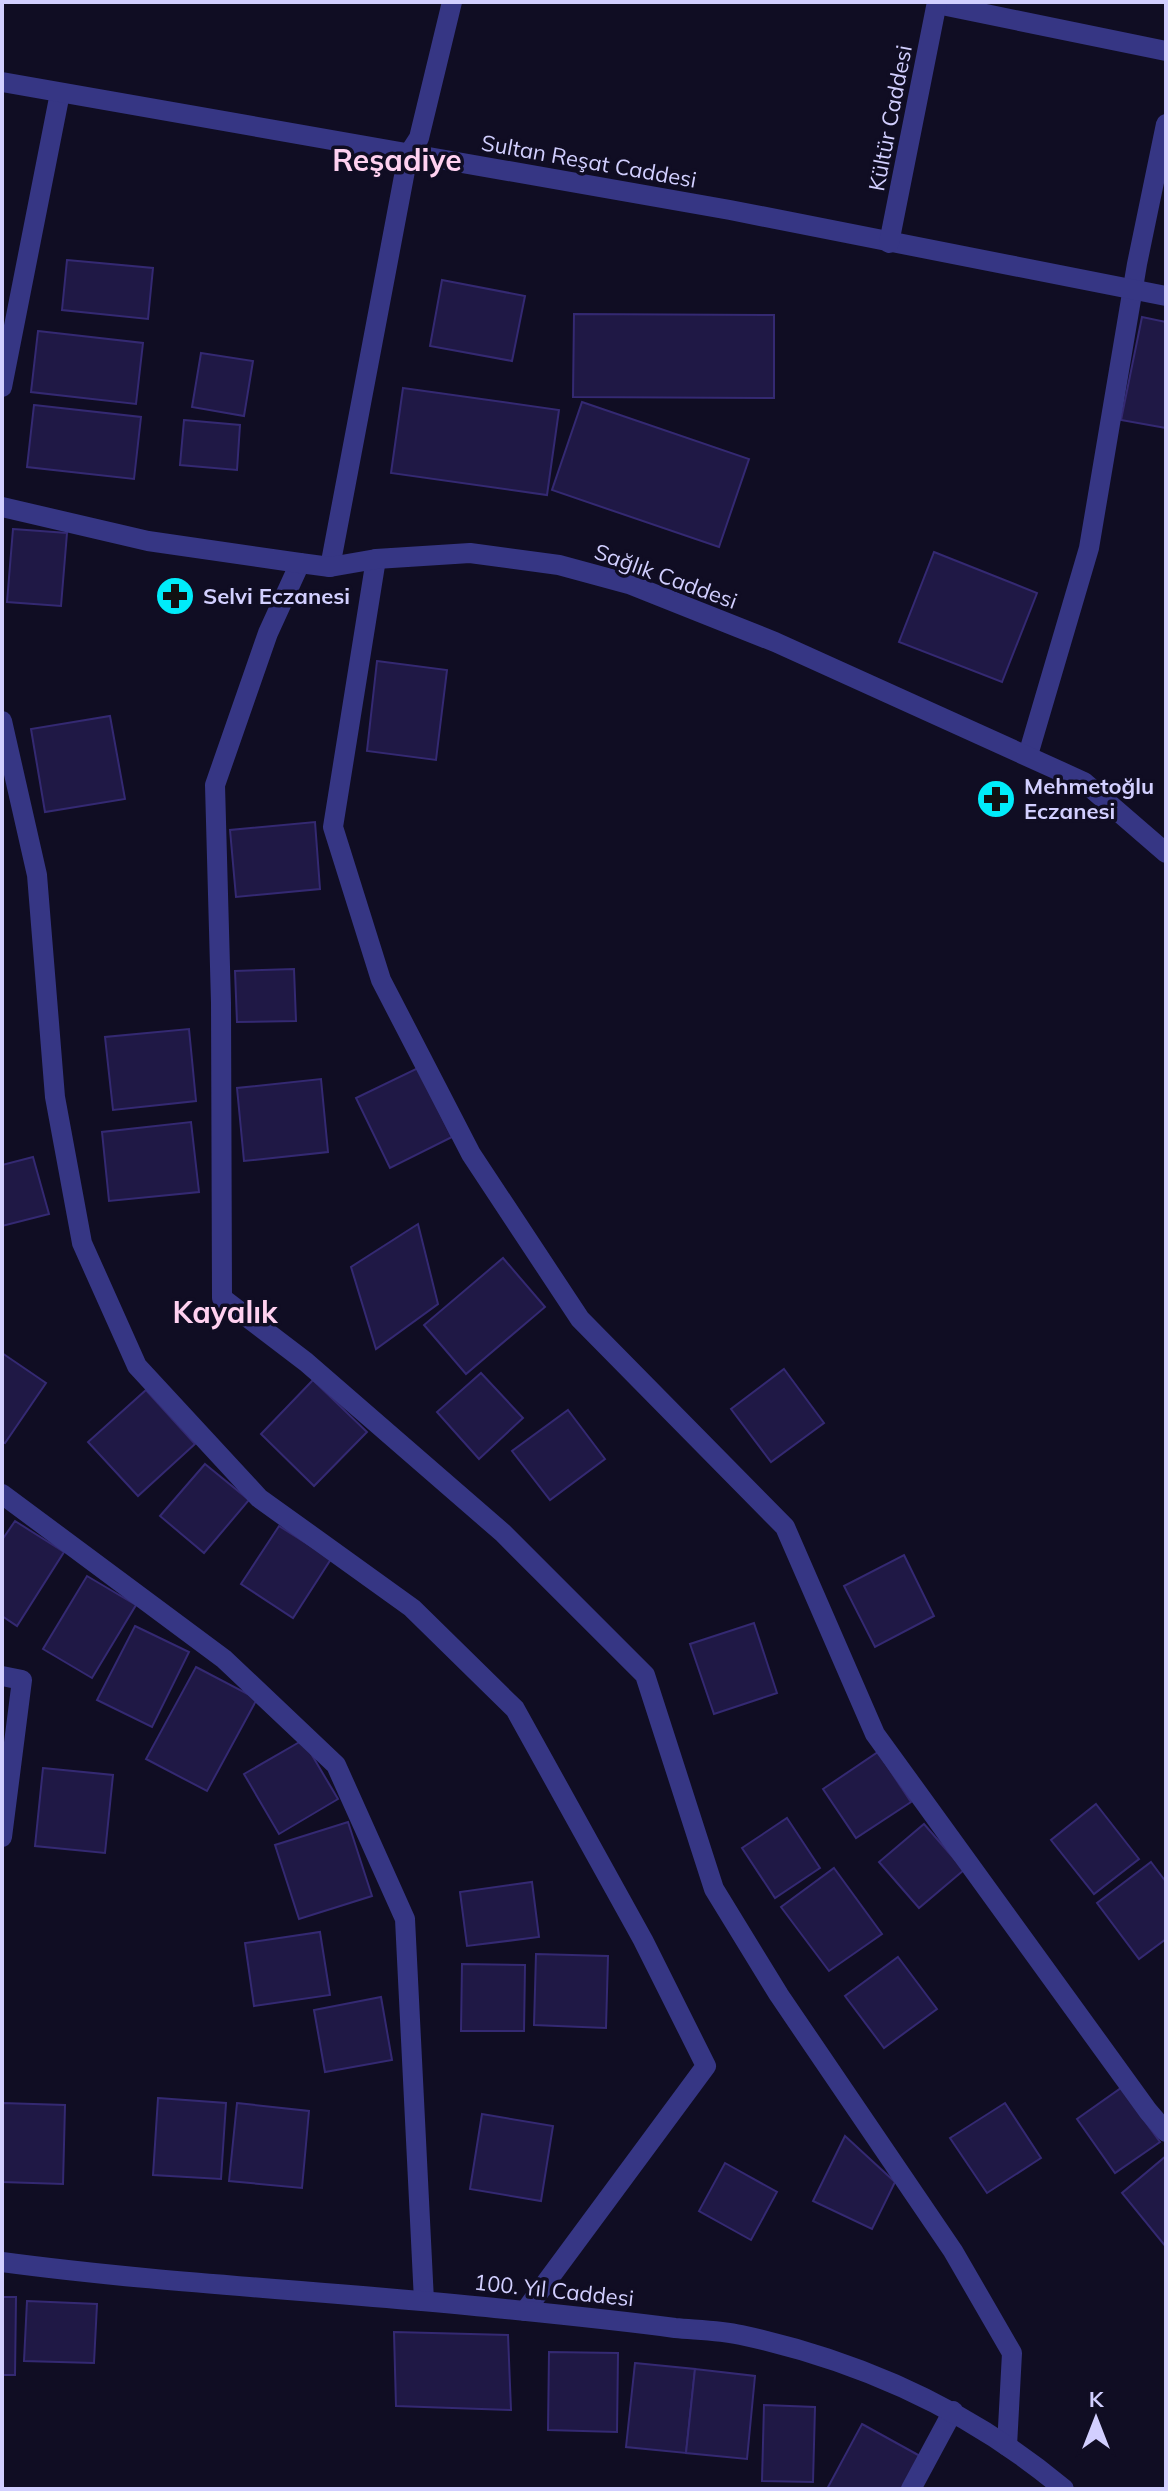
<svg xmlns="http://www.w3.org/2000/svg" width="1168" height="2491" font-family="Mulish,sans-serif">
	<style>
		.building { fill: #1f1845; stroke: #342972; stroke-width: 2 }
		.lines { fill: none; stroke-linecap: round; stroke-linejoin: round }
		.minor { stroke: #363684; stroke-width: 20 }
		.tertiary { stroke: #363684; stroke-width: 20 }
		.labels { text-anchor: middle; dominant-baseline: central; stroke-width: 7; stroke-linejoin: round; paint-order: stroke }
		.street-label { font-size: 22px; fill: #d2cfff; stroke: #100d23 }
		.poi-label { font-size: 22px; font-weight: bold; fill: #d2cfff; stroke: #100d23; text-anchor: start }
		.district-label { font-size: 30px; font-weight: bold; fill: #ffd1f0; stroke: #100d23 }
	</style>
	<rect width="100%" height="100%" fill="#100d23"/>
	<g class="building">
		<path d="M67,260L153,268L148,319L62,310Z"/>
		<path d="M442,280L525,296L512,361L430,346Z"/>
		<path d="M574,314L774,315V398L573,397Z"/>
		<path d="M1142,317L1166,322V428L1121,420Z"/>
		<path d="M38,331L143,343L136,404L31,392Z"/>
		<path d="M201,353L253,361L244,416L192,407Z"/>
		<path d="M403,388L559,410L547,495L391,473Z"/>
		<path d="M582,402L749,459L719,547L552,490Z"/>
		<path d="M34,405L141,417L134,479L27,467Z"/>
		<path d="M184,420L240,425L237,470L180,465Z"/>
		<path d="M13,529L67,533L61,606L7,602Z"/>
		<path d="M934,552L1037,593L1002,682L899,642Z"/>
		<path d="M377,661L447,670L436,760L367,751Z"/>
		<path d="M110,716L125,799L45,812L31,729Z"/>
		<path d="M315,822L320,889L236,897L230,830Z"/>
		<path d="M294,969L296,1021L237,1022L235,971Z"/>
		<path d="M189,1029L196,1101L113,1110L105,1037Z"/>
		<path d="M418,1068L452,1137L390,1168L356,1098Z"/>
		<path d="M321,1079L328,1152L244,1161L237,1088Z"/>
		<path d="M191,1122L199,1192L109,1201L102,1132Z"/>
		<path d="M33,1157L49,1214L2,1226V1165Z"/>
		<path d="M418,1224L438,1304L376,1349L351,1267Z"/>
		<path d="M503,1258L545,1307L466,1374L424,1325Z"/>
		<path d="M2,1353L46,1383L5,1443L2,1442Z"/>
		<path d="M784,1369L824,1423L771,1462L731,1409Z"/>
		<path d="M481,1373L523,1418L479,1459L437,1412Z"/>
		<path d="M313,1380L367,1432L314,1486L261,1434Z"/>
		<path d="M146,1390L195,1444L138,1496L88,1442Z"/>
		<path d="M568,1410L605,1459L550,1500L512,1451Z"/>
		<path d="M205,1464L249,1500L204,1553L160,1516Z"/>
		<path d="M15,1521L64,1552L17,1626L2,1616V1540Z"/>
		<path d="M279,1526L331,1559L293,1618L241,1584Z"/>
		<path d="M904,1555L934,1616L875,1647L844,1586Z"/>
		<path d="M87,1576L136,1605L92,1678L43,1649Z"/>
		<path d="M754,1623L777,1693L714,1714L690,1644Z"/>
		<path d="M135,1626L189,1652L152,1727L97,1700Z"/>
		<path d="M196,1667L257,1699L207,1791L146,1759Z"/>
		<path d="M303,1740L338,1799L279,1834L244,1774Z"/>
		<path d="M878,1752L911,1802L856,1838L823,1789Z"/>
		<path d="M43,1768L113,1775L105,1853L35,1846Z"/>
		<path d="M1096,1804L1139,1859L1094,1894L1051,1840Z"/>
		<path d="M787,1818L820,1868L775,1898L742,1848Z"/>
		<path d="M348,1822L372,1896L299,1919L275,1845Z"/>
		<path d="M924,1824L964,1870L919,1908L879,1862Z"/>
		<path d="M1151,1862L1166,1882V1939L1139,1959L1097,1903Z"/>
		<path d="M834,1868L882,1934L829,1971L781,1907Z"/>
		<path d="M532,1882L539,1937L467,1946L460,1892Z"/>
		<path d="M320,1932L330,1995L254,2006L245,1943Z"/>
		<path d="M536,1954L608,1956L606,2028L534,2025Z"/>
		<path d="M898,1957L937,2009L884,2048L845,1996Z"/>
		<path d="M462,1964L525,1965L524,2031H461Z"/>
		<path d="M381,1997L392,2060L325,2072L314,2010Z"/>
		<path d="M1121,2088L1160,2142L1115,2173L1077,2119Z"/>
		<path d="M158,2098L226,2103L221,2179L153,2175Z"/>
		<path d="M2,2103L65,2105L63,2184L2,2182Z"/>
		<path d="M237,2103L309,2111L302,2188L229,2181Z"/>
		<path d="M1005,2103L1041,2158L987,2193L950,2138Z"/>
		<path d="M482,2114L553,2126L541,2201L470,2189Z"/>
		<path d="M845,2136L895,2182L872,2229L813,2201Z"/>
		<path d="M1166,2156V2247L1122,2193Z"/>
		<path d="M725,2163L777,2192L751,2240L699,2211Z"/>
		<path d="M2,2297H16L15,2375H2Z"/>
		<path d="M27,2301L97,2304L94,2363L24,2361Z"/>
		<path d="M394,2332L508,2335L511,2410L396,2406Z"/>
		<path d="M549,2352L618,2353L617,2432L548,2430Z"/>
		<path d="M635,2363L695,2369L686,2453L626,2447Z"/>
		<path d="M695,2369L755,2376L747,2459L686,2453Z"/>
		<path d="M764,2405L815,2407L813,2482L762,2481Z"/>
		<path d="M862,2424L920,2456L902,2489H827Z"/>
	</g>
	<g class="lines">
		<g class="minor">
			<path d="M937,4L1166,51"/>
			<path d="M2,387L60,93"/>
			<path d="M376,559L333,827L381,980L471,1154L580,1319L785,1527L875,1734L1148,2111L1166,2132"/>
			<path d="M300,563L268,633L215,785L221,1003L222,1298L306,1362L503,1533L645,1675L714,1889L779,1995L953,2251L1012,2353L1007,2446"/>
			<path d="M330,567L408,155L419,138L452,2"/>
			<path d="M2,721L37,875L55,1097L82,1243L137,1366L259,1498L412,1608L515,1709L643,1940L706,2066L525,2311"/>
			<path d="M1028,755L1089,548L1137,264L1166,124"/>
			<path d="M2,1494L224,1659L336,1765L405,1919L424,2301"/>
			<path d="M2,1676L22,1680L2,1837"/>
			<path d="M911,2489L953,2411"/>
		</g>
		<g class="tertiary">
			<path d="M2,82L730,210L1166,296"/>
			<path d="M889,243L937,2"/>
			<path d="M2,507L148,541L300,563L330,567L376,559L470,553L559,565L629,584L775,642L1084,782L1166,853"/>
			<path d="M2,2262C166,2284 331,2291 495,2308C555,2314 615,2320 675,2328C696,2330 719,2330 741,2335C861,2361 970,2410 1064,2489"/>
		</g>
	</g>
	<defs>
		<symbol id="pharmacy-disc" viewBox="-11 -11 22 22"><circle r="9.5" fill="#00ecfa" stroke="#100d23"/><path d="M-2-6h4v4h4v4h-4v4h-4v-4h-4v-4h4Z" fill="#111"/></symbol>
	</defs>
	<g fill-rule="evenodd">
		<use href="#pharmacy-disc" x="153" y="574" width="44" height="44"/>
		<use href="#pharmacy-disc" x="974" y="777" width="44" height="44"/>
	</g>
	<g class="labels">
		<g class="street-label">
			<text transform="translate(890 118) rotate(-79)">Kültür Caddesi</text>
			<text transform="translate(589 161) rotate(10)">Sultan Reşat Caddesi</text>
			<text transform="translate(666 576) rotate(20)">Sağlık Caddesi</text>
			<text transform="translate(554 2290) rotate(6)">100. Yıl Caddesi</text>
		</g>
		<g class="poi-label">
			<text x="203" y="596">Selvi Eczanesi</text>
			<text x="1024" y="786">Mehmetoğlu<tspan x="1024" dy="25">Eczanesi</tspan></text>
		</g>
		<g class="district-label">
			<text x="397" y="160">Reşadiye</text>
			<text x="225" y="1312">Kayalık</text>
		</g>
	</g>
	<rect width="1168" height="2491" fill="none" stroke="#d2cfff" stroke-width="8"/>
	<g transform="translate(1096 2419)" stroke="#100d23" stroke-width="6" paint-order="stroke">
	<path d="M0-6L14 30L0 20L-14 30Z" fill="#d2cfff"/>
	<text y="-12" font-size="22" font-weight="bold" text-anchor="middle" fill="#d2cfff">K</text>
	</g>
</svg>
